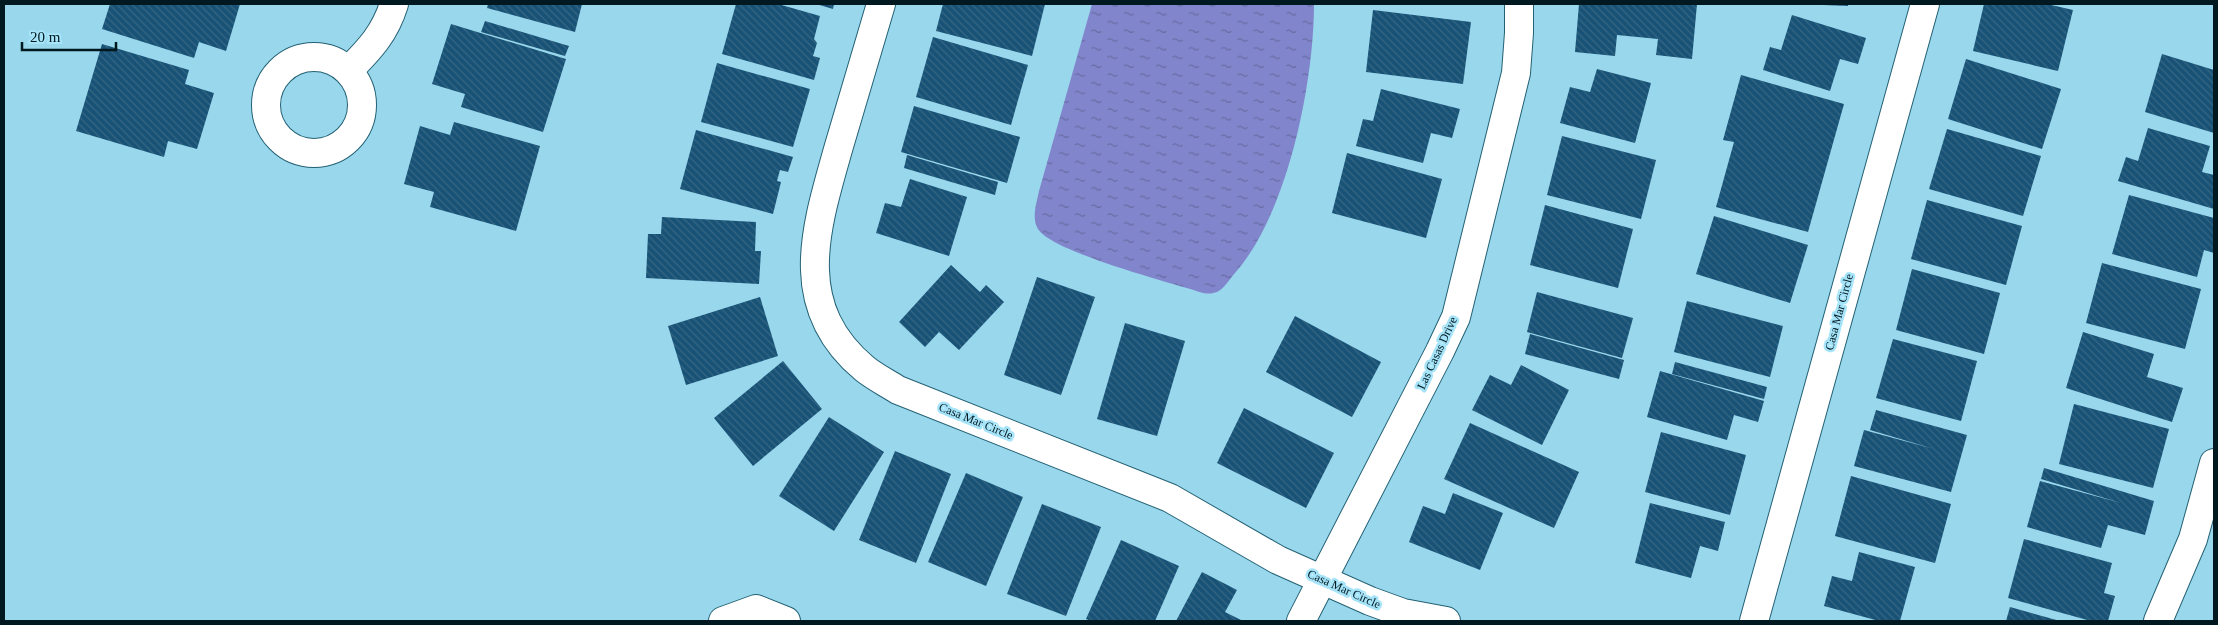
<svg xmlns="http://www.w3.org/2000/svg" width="2218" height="625" font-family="'Times New Roman',serif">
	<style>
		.water { fill: url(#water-ripples) }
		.building { fill: url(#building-back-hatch) }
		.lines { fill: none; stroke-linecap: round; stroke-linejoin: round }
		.minor-casing { stroke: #236174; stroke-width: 30 }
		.minor { stroke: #fff; stroke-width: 28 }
		.labels { text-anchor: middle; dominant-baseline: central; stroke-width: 5; stroke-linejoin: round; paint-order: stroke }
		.street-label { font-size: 12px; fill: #00181f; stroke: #a6e4f9 }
	</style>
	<defs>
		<pattern id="water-ripples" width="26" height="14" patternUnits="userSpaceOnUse" patternTransform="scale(1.25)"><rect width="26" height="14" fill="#8185cb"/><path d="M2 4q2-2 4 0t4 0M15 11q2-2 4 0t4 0" fill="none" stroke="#676ca4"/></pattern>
		<pattern id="building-back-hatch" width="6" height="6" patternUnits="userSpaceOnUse" patternTransform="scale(1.25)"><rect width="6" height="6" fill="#185276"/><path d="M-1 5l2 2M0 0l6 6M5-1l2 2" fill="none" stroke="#376784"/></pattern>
	</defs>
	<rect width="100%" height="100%" fill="#99d7ec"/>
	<path class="water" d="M1092,4H1314C1314,82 1288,213 1235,273C1224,286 1221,296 1203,293C1172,283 1052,252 1038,229C1031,218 1037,202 1039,191Z"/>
	<g class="building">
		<path d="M110,4H240L226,51L199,42L194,58L102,29Z"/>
		<path d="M488,4H582L575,32L487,8Z"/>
		<path d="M736,4H778L820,16L814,39L817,43L813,56L820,58L814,80L722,54Z"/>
		<path d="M816,4H834L833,9Z"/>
		<path d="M943,4H1045L1032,56L936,31Z"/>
		<path d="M1579,4H1697L1692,59L1656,55L1658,39L1617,35L1615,56L1575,52Z"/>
		<path d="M1823,4H1848V6L1823,5Z"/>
		<path d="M1984,4H2047L2073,10L2058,71L1973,51Z"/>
		<path d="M1373,10L1471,22L1463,84L1366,72Z"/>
		<path d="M1792,15L1866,38L1858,64L1840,59L1830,91L1763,70L1770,47L1781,50Z"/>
		<path d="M485,21L569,46L565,56L481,32Z"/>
		<path d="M451,24L566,59L543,132L461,107L465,94L432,84Z"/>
		<path d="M933,37L1028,65L1011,125L916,97Z"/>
		<path d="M102,44L189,70L185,84L214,93L197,149L168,141L164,157L76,131Z"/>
		<path d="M2162,54L2214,70V133L2145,112Z"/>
		<path d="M1966,59L2061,89L2042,149L1948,119Z"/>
		<path d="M717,63L810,89L793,147L701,122Z"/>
		<path d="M1597,69L1651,83L1635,143L1560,123L1570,87L1590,92Z"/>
		<path d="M1741,75L1844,104L1808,232L1716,207L1734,142L1723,140Z"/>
		<path d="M1381,89L1460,109L1452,138L1431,133L1423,163L1356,146L1363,119L1373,121Z"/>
		<path d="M914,106L1020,137L1007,183L901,152Z"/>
		<path d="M454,122L540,146L516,231L430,207L434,192L404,184L420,126L450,135Z"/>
		<path d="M2148,128L2210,146L2202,172L2214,175V209L2118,181L2126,157L2138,161Z"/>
		<path d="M1947,129L2041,156L2023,216L1929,189Z"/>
		<path d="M696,130L793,157L788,172L780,170L777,181L781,182L773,214L680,189Z"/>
		<path d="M1562,136L1656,160L1641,219L1547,195Z"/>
		<path d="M1347,153L1442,179L1426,238L1332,213Z"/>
		<path d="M907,155L998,182L995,195L904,168Z"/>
		<path d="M910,179L967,197L949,256L876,233L885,203L901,207Z"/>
		<path d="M2129,195L2214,218V253L2204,250L2197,277L2112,254Z"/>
		<path d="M1927,200L2022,226L2006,285L1911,259Z"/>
		<path d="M1545,205L1633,229L1618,288L1530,265Z"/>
		<path d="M1714,216L1808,245L1790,303L1696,274Z"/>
		<path d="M662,217L756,222L755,251H761L759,284L646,278L648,234H661Z"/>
		<path d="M2102,263L2201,289L2185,349L2086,323Z"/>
		<path d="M951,265L980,292L986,285L1004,302L959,350L939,332L925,347L899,322Z"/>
		<path d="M1912,269L2000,293L1984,354L1896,330Z"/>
		<path d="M1037,277L1095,297L1061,395L1004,375Z"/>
		<path d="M1537,292L1633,318L1622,358L1527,332Z"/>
		<path d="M760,297L778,356L686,385L668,326Z"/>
		<path d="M1687,301L1783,326L1770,377L1674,352Z"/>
		<path d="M1295,316L1381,362L1352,417L1266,372Z"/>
		<path d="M1125,323L1185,341L1157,436L1097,419Z"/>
		<path d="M2083,332L2154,354L2147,377L2183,388L2172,422L2066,388Z"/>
		<path d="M1530,334L1624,360L1619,379L1525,354Z"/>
		<path d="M1893,339L1977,361L1961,421L1876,398Z"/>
		<path d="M783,361L822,409L753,466L714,418Z"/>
		<path d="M1675,362L1767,387L1764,399L1672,374Z"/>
		<path d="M1521,365L1569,390L1542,445L1472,410L1490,375L1511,385Z"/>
		<path d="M1660,371L1764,401L1758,422L1734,415L1727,440L1647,417Z"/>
		<path d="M2074,404L2169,429L2153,488L2059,464Z"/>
		<path d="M1244,408L1334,453L1306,508L1217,463Z"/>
		<path d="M1876,410L1967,435L1951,492L1854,466L1864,430L1934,449L1870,430Z"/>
		<path d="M829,417L884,452L834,531L779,496Z"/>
		<path d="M1470,423L1579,472L1554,528L1444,479Z"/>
		<path d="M1661,432L1746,455L1730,515L1645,492Z"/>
		<path d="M895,451L951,474L916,563L859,540Z"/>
		<path d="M2044,468L2154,501L2145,535L2108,525L2101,548L2027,527L2040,481L2121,503L2041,479Z"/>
		<path d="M966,473L1023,497L986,586L928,562Z"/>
		<path d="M1851,476L1951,504L1935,563L1835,536Z"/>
		<path d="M1453,493L1503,513L1480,570L1409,542L1423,506L1445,514Z"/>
		<path d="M1650,503L1725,522L1718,551L1700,546L1691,578L1635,563Z"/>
		<path d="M1042,504L1101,527L1066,616L1007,594Z"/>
		<path d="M2024,539L2112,563L2104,593L2115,596L2108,621H2091L2008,598Z"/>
		<path d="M1121,540L1179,566L1155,621H1091L1086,619Z"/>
		<path d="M1859,552L1915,567L1900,621H1879L1824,606L1832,576L1852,581Z"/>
		<path d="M1202,572L1237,590L1225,612L1243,621H1176Z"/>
		<path d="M2010,607L2060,621H2006Z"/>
	</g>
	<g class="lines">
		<defs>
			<g id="minor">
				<path d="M881,4C867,51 853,98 839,146C816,227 789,306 865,369C875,377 887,383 898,390L1170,498L1278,560L1370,601L1403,613L1446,621"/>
				<circle cx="314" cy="105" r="48"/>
				<path d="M349,70C370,49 385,33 394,4"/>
				<path d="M723,621L756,609L786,621"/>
				<path d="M1301,621L1440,351L1456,317L1516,73L1519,33V4"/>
				<path d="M1754,621L1925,4"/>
				<path d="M2158,621L2193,539L2214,463"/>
			</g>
		</defs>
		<use href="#minor" class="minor-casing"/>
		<use href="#minor" class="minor"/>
	</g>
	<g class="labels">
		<g class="street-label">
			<text transform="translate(1839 312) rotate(-75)">Casa Mar Circle</text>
			<text transform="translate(1437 353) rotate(-65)">Las Casas Drive</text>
			<text transform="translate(976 421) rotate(22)">Casa Mar Circle</text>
			<text transform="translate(1344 589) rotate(24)">Casa Mar Circle</text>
		</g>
	</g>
	<rect width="2218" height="625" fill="none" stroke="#00181f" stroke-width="10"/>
	<path d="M22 42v8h94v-8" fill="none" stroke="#00181f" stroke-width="2.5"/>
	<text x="30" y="42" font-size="15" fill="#00181f" stroke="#a6e4f9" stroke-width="4" paint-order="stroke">20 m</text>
</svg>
